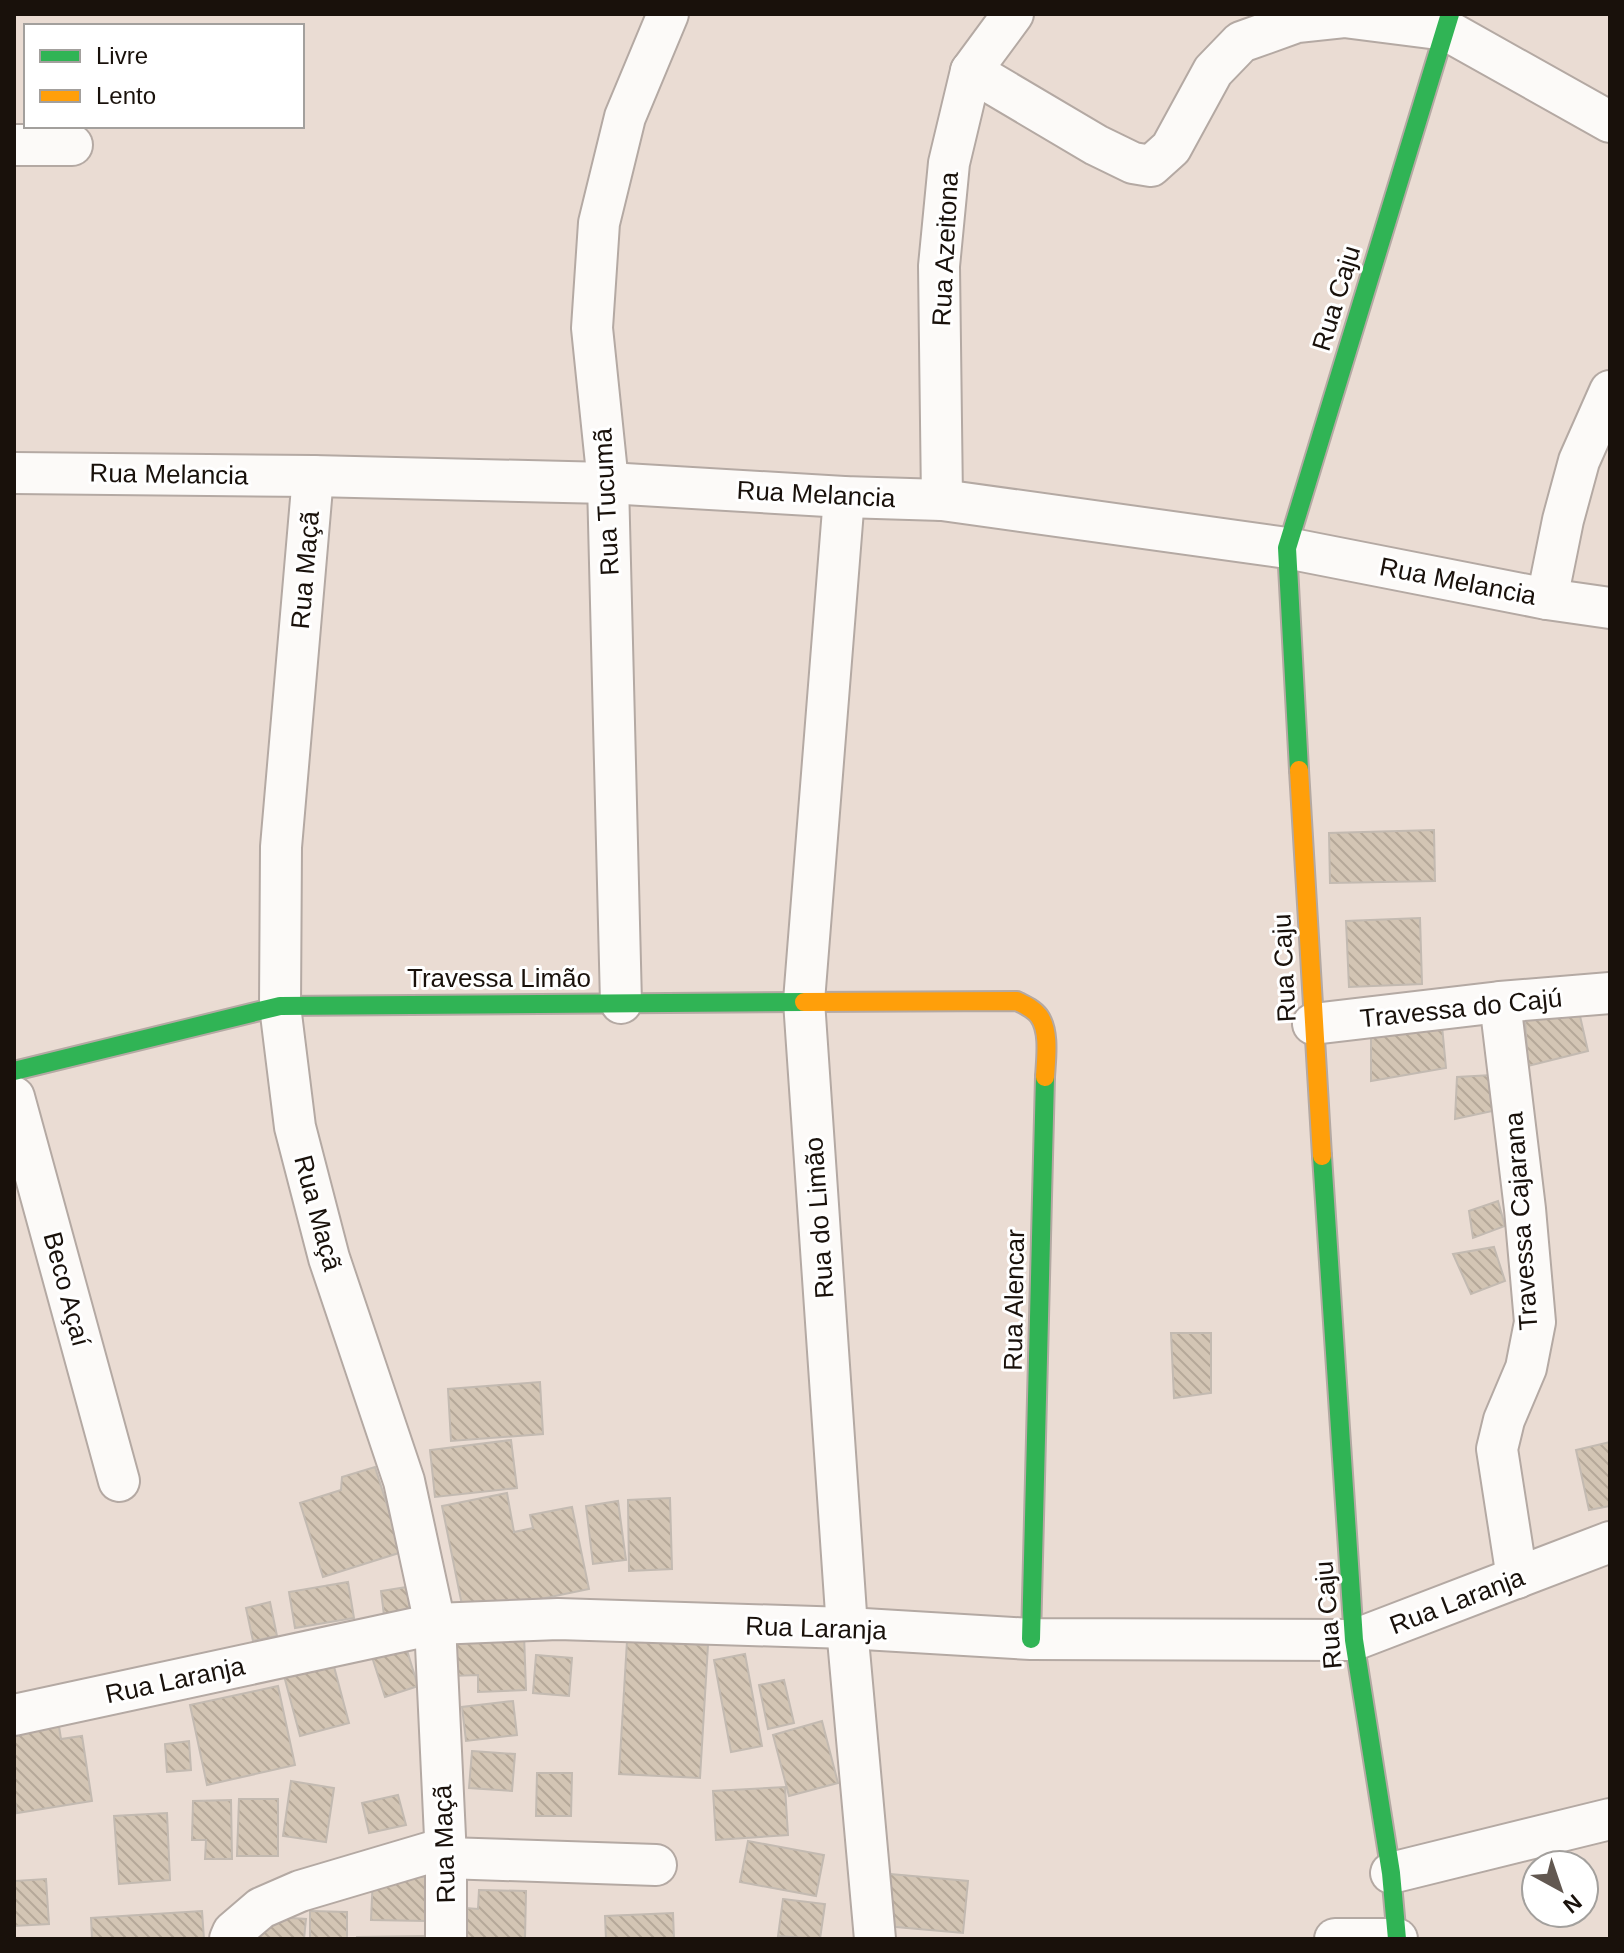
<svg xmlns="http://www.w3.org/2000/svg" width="1624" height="1953" font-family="Arial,sans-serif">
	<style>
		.building { fill: url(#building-back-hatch); stroke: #c3bab1; stroke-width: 2 }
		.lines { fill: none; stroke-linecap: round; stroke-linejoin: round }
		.street-casing { stroke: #b4a9a3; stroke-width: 44 }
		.fast-casing { stroke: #b4a9a3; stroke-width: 22 }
		.slow-casing { stroke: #b4a9a3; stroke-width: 22 }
		.street { stroke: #fcfaf8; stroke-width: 40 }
		.fast { stroke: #30b455; stroke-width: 18 }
		.slow { stroke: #ff9f0a; stroke-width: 18 }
		.labels { text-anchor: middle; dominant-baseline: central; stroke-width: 6; stroke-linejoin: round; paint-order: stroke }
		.street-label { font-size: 26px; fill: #19110b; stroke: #fff }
	</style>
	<defs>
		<pattern id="building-back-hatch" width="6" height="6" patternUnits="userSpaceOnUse" patternTransform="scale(2)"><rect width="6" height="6" fill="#d3c5b4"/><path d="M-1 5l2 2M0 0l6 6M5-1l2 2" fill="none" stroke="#b5a899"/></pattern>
	</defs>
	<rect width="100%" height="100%" fill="#eadcd3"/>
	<g class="building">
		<path d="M1434,830L1435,881L1330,883L1329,833Z"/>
		<path d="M1420,918L1422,984L1349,987L1346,921Z"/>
		<path d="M1580,1016L1588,1051L1528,1066L1525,1020Z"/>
		<path d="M1442,1026L1446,1068L1371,1081V1037Z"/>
		<path d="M1492,1075L1497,1110L1455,1119L1457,1077Z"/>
		<path d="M1498,1201L1505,1226L1473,1238L1469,1211Z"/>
		<path d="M1494,1247L1505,1281L1471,1294L1453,1254Z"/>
		<path d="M1171,1333H1211V1393L1174,1398Z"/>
		<path d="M540,1382L543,1434L451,1441L448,1389Z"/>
		<path d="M511,1440L517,1488L435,1497L430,1450Z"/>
		<path d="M1610,1442V1506L1589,1510L1576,1450Z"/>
		<path d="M375,1467L402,1552L323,1577L300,1503L341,1490L342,1477Z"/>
		<path d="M507,1493L514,1532L533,1528L530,1515L572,1507L589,1589L464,1615L442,1506Z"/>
		<path d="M670,1498L672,1569L629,1571L628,1500Z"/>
		<path d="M618,1501L626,1560L593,1564L586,1506Z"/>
		<path d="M348,1582L354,1618L295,1628L289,1592Z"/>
		<path d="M407,1587L410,1611L384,1615L381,1591Z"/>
		<path d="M270,1602L277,1636L253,1641L246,1608Z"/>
		<path d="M524,1634L526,1690L478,1692V1675L452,1676L451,1636Z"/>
		<path d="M627,1641L708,1645L700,1778L619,1774Z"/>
		<path d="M405,1644L418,1686L385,1697L371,1654Z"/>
		<path d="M745,1654L762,1746L731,1752L714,1660Z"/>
		<path d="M536,1655L572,1658L569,1696L533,1693Z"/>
		<path d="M332,1659L349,1723L300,1736L283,1672Z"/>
		<path d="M784,1680L794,1723L768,1729L759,1685Z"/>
		<path d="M278,1686L295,1765L207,1785L190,1705Z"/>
		<path d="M513,1701L517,1735L466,1741L462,1707Z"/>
		<path d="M57,1714L61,1739L82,1736L92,1801L17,1813L14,1794V1720Z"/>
		<path d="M822,1721L838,1783L789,1796L773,1735Z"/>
		<path d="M189,1741L191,1770L167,1772L165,1744Z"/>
		<path d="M472,1751L515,1754L512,1791L469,1788Z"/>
		<path d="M537,1773H572L571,1816H536Z"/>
		<path d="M291,1781L334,1788L326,1842L283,1836Z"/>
		<path d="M785,1787L788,1835L716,1840L713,1791Z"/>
		<path d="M398,1795L406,1825L369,1833L362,1803Z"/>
		<path d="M239,1799H278V1856H237Z"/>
		<path d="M231,1800L232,1859H205L206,1840H192L193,1801Z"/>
		<path d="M167,1813L170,1880L119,1884L114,1816Z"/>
		<path d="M748,1841L824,1855L816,1896L740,1882Z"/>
		<path d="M14,1864L15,1881L46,1879L49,1924L14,1926Z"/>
		<path d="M890,1874L968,1881L963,1933L885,1926Z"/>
		<path d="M373,1875L429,1877L427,1921L371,1920Z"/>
		<path d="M479,1890L526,1891L525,1939H465L466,1908L478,1909Z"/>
		<path d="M783,1899L825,1904L820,1939L778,1936Z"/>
		<path d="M202,1911L204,1939H92L91,1918Z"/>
		<path d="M310,1911L347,1912V1939H310Z"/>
		<path d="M673,1913L674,1939H606L605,1916Z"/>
		<path d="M260,1916L306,1919L304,1939H258Z"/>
		<path d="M430,1936V1939H357V1937Z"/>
	</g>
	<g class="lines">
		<defs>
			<g id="street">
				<path d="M971,71L1096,145L1133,163L1151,166L1171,148L1213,71L1241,42L1297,22L1344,17L1446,30L1610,122"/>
				<path d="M14,145H72"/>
				<path d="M14,473L313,476L608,483L844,497L942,500L1287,548L1547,599L1610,608"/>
				<path d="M313,476L281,847L280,1006L295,1127L329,1258L404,1481L435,1624L446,1858V1939"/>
				<path d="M844,497L804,1001L847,1628L875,1939"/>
				<path d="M942,500L939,266L949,163L971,71L1013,14"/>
				<path d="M1547,599L1563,520L1579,461L1610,391"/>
				<path d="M1500,1002L1525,1209L1535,1322L1526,1368L1504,1420L1497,1449L1517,1578"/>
				<path d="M621,1003L608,483L592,328L599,223L625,117L668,14"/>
				<path d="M1313,1024L1500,1002L1610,993"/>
				<path d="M14,1097L119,1481"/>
				<path d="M14,1715L435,1624L558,1619L847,1628L1031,1639L1354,1640L1610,1542"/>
				<path d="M446,1858L656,1865"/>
				<path d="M1391,1873L1610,1819"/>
				<path d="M230,1939L233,1932L261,1908L300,1891L445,1848"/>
				<path d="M1335,1939H1397"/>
			</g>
			<g id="fast">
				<path d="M1299,770L1287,548L1450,14"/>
				<path d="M14,1071L280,1006L804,1002"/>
				<path d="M1322,1156L1354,1640L1391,1873L1397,1939"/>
				<path d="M1031,1639L1045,1077"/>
			</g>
			<g id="slow">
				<path d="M1299,770L1322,1156"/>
				<path d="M804,1002L1017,1001C1025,1005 1034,1009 1039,1016C1050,1031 1046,1059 1045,1077"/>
			</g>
		</defs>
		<use href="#street" class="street-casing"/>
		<use href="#fast" class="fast-casing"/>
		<use href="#slow" class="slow-casing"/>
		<use href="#street" class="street"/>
		<use href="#fast" class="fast"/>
		<use href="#slow" class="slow"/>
	</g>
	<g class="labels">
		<g class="street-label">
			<text transform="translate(945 249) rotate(-87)">Rua Azeitona</text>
			<text transform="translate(1336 298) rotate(-73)">Rua Caju</text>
			<text transform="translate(169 474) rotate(1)">Rua Melancia</text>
			<text transform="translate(816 494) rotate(3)">Rua Melancia</text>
			<text transform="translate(606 502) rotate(-93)">Rua Tucumã</text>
			<text transform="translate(305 570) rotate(-85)">Rua Maçã</text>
			<text transform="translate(1458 581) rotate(11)">Rua Melancia</text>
			<text transform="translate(1284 968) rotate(-93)">Rua Caju</text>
			<text x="499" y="978">Travessa Limão</text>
			<text transform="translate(1461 1008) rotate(-6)">Travessa do Cajú</text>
			<text transform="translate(318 1213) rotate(75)">Rua Maçã</text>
			<text transform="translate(819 1218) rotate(-94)">Rua do Limão</text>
			<text transform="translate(1521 1221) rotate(-94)">Travessa Cajarana</text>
			<text transform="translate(67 1289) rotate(75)">Beco Açaí</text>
			<text transform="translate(1014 1300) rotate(-89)">Rua Alencar</text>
			<text transform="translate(1457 1601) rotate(-21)">Rua Laranja</text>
			<text transform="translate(1328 1615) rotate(-95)">Rua Caju</text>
			<text transform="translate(816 1628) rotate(2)">Rua Laranja</text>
			<text transform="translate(175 1680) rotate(-12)">Rua Laranja</text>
			<text transform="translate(444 1844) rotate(-92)">Rua Maçã</text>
		</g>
	</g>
	<rect width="1624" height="1953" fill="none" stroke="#19110b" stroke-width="32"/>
	<rect x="24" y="24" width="280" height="104" fill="#ffffff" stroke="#a3a09d" stroke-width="2"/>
	<rect x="40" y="50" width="40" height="12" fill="#30b455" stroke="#a3a09d" stroke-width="2"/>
	<text x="96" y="64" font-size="24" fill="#19110b">Livre</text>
	<rect x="40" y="90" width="40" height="12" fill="#ff9f0a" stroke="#a3a09d" stroke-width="2"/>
	<text x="96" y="104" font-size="24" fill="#19110b">Lento</text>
	<g transform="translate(1560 1889) rotate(140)"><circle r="38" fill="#ffffff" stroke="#a3a09d" stroke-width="2"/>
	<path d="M0-6L14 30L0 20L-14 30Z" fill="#625851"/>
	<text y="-12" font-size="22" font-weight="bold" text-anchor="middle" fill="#19110b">N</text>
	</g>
</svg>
